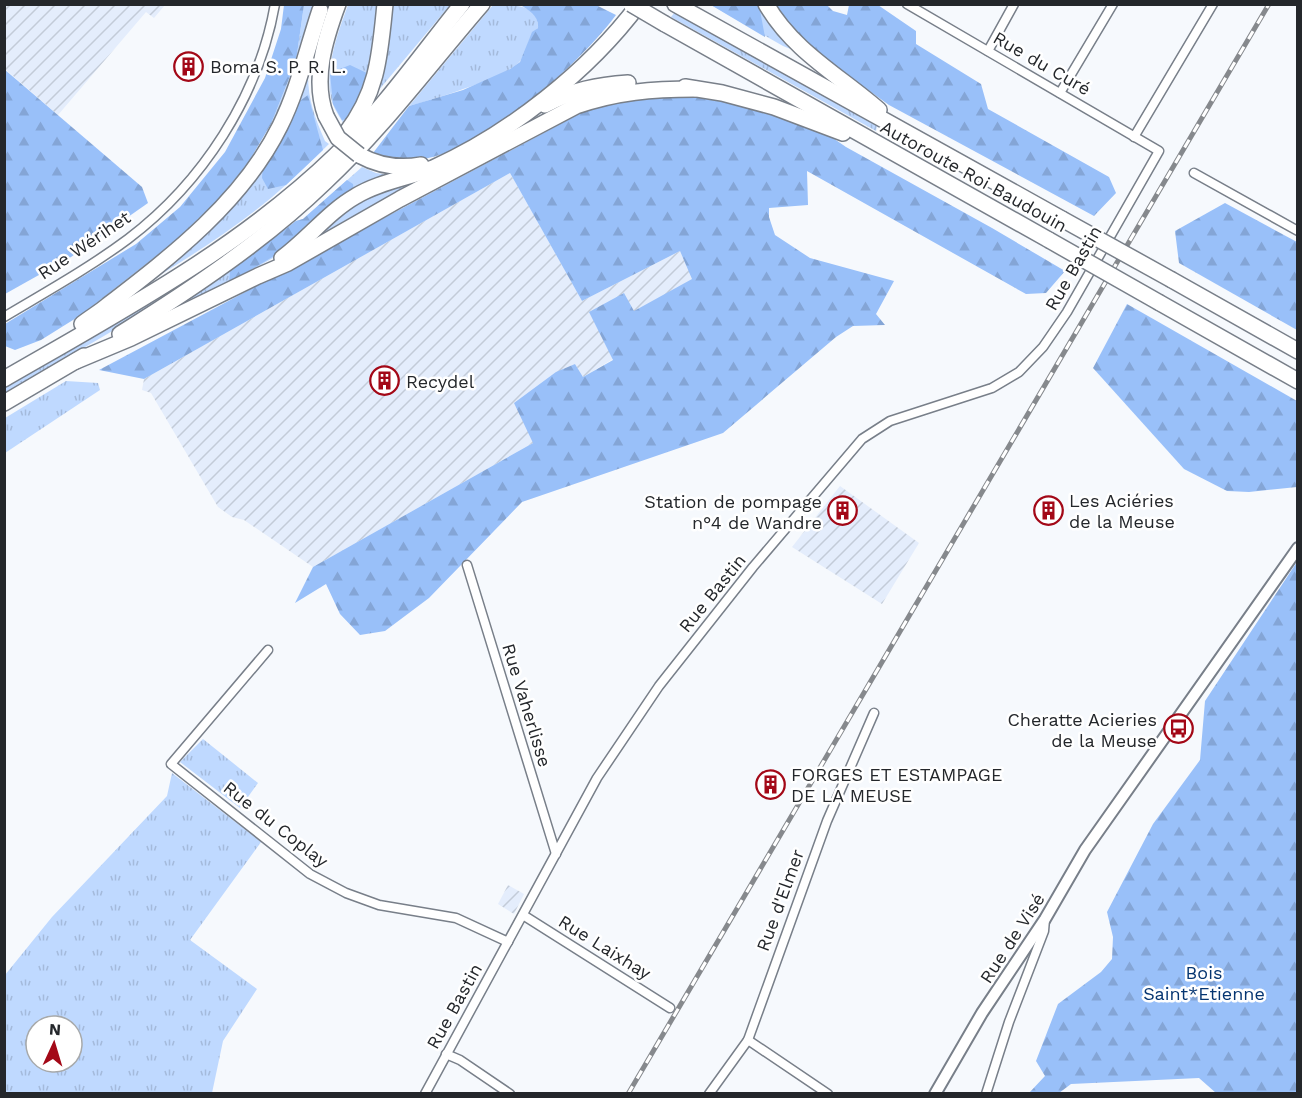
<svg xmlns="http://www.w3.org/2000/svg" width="1302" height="1098" font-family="'Work Sans',sans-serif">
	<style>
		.industrial { fill: url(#industrial-furrows) }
		.grass { fill: url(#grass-tufts); fill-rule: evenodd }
		.forest { fill: url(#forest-firs) }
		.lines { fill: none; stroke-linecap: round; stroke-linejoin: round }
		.minor-casing { stroke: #787f89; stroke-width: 11 }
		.tertiary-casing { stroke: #787f89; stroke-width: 14 }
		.motorway-casing { stroke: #787f89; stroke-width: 18 }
		.minor { stroke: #fff; stroke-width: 8 }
		.tertiary { stroke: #fff; stroke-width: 10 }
		.motorway { stroke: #fff; stroke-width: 15 }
		.rail-casing { stroke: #86898d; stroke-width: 5 }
		.rail { stroke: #fff; stroke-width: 3; stroke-dasharray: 9; stroke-linecap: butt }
		.motorway-bridge-casing { stroke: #787f89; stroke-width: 18; stroke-linecap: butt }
		.motorway-bridge { stroke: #fff; stroke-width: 15 }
		.labels { text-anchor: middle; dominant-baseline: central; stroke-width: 5; stroke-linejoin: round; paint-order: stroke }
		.street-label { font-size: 18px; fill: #24272b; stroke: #fff }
		.poi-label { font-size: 18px; fill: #24272b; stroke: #fff; text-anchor: start }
		.park-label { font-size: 18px; fill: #053571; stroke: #fff }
	</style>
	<defs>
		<pattern id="industrial-furrows" width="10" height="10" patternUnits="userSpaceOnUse" patternTransform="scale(1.5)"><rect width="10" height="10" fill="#e4edfc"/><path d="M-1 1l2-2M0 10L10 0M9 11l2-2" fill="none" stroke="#c3cbd8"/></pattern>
		<pattern id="grass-tufts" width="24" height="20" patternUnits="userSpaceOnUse" patternTransform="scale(1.5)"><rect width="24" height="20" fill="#bfd9ff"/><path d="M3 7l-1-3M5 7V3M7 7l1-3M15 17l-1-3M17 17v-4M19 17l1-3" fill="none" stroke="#a4badb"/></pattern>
		<pattern id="forest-firs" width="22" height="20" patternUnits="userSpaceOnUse" patternTransform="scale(1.5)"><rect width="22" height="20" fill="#99c0f9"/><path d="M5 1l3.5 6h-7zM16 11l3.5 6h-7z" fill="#84a5d6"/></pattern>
	</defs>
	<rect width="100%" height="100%" fill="#f6f9fd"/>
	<g class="industrial">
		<path d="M5,5H165L154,18L146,12L58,115L5,69Z"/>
		<path d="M510,173L582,301L680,251L693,279L634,312H590L613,359L583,377L575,364L533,443L313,567L244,520L232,517L218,507L151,393L142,390L144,379Z"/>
		<path d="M840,486L919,543L882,604L792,547Z"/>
		<path d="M508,885L524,894L514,914L498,904Z"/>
	</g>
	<g class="grass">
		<path d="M304,5H314C305,46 292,87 271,124L296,61Z"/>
		<path d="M348,5H380L376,54L346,128C342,120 335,111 332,102C324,70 337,35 348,5Z"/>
		<path d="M390,5H450L373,97Z"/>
		<path d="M493,5C510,5 539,3 538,28C527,36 528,50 521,60C509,77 430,100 409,106Z"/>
		<path d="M711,5H759L793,50L783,46Z"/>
		<path d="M675,12L877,125L876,131L671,17Z"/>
		<path d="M308,75C308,100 315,118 325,141L329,144C310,162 291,181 271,198C228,233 181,263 133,291L176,257L297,103Z"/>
		<path d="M449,164L311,241L324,228L361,199Z"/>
		<path d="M362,167L376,173L390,175L273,258L229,283L181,305L296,221L303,219Z"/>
		<path d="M183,284L109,333L5,394L4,387Z"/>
		<path d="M66,381L98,383L100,390L5,453V418Z"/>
		<path d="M203,739L258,783L240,808L180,762Z"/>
		<path d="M172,773L261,842L190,940L257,989L223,1041L212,1093H5V975L52,917L167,796ZM36,1026H72V1062H36Z"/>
	</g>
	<g class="forest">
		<path d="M284,5H304L296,61L271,124L248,163L219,199L173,243L81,315L41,340L15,350L5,346V324L136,244L180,207L225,152L265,78L281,29Z"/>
		<path d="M520,5H596L616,15C578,66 482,152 418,160C403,162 388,156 373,153L409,106L463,90L510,69L520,62L532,32L538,28C539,16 529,10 520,5Z"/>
		<path d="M711,5H759L765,37Z"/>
		<path d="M774,5H827L833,11L847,15L849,5H878L916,31V44L981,84L988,109L1109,177L1116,193L1094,216L889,105L822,57L797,35Z"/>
		<path d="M350,65L371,75L352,118L342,120L333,104L330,73Z"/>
		<path d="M4,69L142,187L148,203L71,257L5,294Z"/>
		<path d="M687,94L740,103L827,134L846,147L992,228L1065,271L1046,293L1026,294L807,171L808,205L769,208V217L775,235L810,258L894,281L876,314L885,325L853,326L836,337L723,433L522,502L429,598L385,631L360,635L340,614L326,584L295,603L313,567L533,443L514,403L556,372L575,364L583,377L613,360L589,312L624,293L634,311L692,279L680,251L582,301L510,173L144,379L99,370L581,113L619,100Z"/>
		<path d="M308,95L323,150L286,185L268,189L262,178L263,164L297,103Z"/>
		<path d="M347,180L353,184L354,191L289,247L229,283L230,271L296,221L303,219Z"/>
		<path d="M1225,203L1297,242V330L1179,263L1175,231Z"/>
		<path d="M1127,304L1297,401V487L1249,492L1227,491L1184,469L1093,368Z"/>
		<path d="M1297,562V1093H1216L1199,1078L1071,1084L1059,1093H1029L1045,1076L1036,1061L1058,1004L1101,972L1112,959L1113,937L1107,912L1153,824L1200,760L1205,701Z"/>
	</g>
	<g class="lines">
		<defs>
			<g id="minor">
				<path d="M988,51L1014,4"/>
				<path d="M1060,93L1113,4"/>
				<path d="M1134,137L1213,4"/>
				<path d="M1194,173L1298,231"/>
				<path d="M4,317C46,292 89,268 128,239C202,183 259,96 275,4"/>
				<path d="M467,565L556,854"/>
				<path d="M268,650L171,764L310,874L346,893L379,905L456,918L508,942"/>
				<path d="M523,915L670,1008"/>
				<path d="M748,1040L828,1094"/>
				<path d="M446,1054L460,1060L510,1094"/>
				<path d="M425,1094L597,778L659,686L753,567L862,439L890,421L992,388L1019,372L1043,347L1067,312L1159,151L907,4"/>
				<path d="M709,1094L748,1040L827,821L874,713"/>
				<path d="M986,1094L1009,1022L1044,931L1045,919"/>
			</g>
			<path id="tertiary" d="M935,1094L982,1013L1045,919L1085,850L1298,548"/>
			<g id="motorway">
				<path d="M675,4L1062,219"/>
				<path d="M766,4C793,51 840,76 879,110"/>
				<path d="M665,24L1049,240"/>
				<path d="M685,87L722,93L774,107L843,133"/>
				<path d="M545,105C572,90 598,85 628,83"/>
				<path d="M326,116C312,80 325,39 338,4"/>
				<path d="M346,133C378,92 380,54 385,4"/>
				<path d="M359,155C379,166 399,169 421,165"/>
				<path d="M282,258C308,239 328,212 356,196C379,182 408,178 433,168C509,134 589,71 639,4"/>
				<path d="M1172,280L1298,351"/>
				<path d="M1160,303L1298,381"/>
				<path d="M82,324C91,317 100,312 108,305C173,255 243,201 280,126C298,90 307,49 320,10"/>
				<path d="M120,334C192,289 264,241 325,182C383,128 430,64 482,4"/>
				<path d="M76,361L131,338L258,276L288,263L400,199L576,106C616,92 653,89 695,89"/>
				<path d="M4,379C120,312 239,249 336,155C383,109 421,55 462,4"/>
				<path d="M4,403L84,356"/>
			</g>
		</defs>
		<use href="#minor" class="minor-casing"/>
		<use href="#tertiary" class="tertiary-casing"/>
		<use href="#motorway" class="motorway-casing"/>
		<use href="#minor" class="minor"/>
		<use href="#tertiary" class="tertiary"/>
		<use href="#motorway" class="motorway"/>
		<defs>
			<path id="rail" d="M628,1094L1269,4"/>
		</defs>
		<use href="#rail" class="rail-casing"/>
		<use href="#rail" class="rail"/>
		<defs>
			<g id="motorway-bridge">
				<path d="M631,4L665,24"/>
				<path d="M326,116L338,138L359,155"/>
				<path d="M1062,219L1172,280"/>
				<path d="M1049,240L1160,303"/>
			</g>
		</defs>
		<use href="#motorway-bridge" class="motorway-bridge-casing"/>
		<use href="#motorway-bridge" class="motorway-bridge"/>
	</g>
	<defs>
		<symbol id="building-ring" viewBox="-11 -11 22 22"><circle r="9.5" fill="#fff" stroke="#a30817" stroke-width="1.5"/><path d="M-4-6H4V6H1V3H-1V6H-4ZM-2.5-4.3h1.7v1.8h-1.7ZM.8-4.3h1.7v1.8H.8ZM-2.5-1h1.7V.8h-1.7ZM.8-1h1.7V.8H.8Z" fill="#a30817"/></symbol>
		<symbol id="bus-ring" viewBox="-11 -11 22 22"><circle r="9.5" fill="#fff" stroke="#a30817" stroke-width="1.5"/><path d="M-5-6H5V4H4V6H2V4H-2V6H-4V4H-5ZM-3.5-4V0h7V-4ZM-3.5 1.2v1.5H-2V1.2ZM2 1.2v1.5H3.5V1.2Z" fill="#a30817"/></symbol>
	</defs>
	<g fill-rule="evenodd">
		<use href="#building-ring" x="172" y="50" width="33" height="33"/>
		<use href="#building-ring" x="368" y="364" width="33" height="33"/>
		<use href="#building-ring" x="1032" y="494" width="33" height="33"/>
		<use href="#building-ring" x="826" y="494" width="33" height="33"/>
		<use href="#bus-ring" x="1162" y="712" width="33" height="33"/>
		<use href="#building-ring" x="754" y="768" width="33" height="33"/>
	</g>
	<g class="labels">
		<g class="street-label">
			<text transform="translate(1042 63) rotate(30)">Rue du Curé</text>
			<text transform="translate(974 176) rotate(29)">Autoroute Roi Baudouin</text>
			<text transform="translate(84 245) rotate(-34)">Rue Wérihet</text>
			<text transform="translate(1073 268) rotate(-60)">Rue Bastin</text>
			<text transform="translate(712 593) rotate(-51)">Rue Bastin</text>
			<text transform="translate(527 705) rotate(73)">Rue Vaherlisse</text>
			<text transform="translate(276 824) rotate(38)">Rue du Coplay</text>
			<text transform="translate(780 900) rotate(-70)">Rue d'Elmer</text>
			<text transform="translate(1012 938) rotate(-57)">Rue de Visé</text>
			<text transform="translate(605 947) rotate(32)">Rue Laixhay</text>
			<text transform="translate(454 1006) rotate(-61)">Rue Bastin</text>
		</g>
		<g class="poi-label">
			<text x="210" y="66">Boma S. P. R. L.</text>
			<text x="406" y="381">Recydel</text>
			<text x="1069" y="500">Les Aciéries<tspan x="1069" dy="21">de la Meuse</tspan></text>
			<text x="822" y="501" text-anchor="end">Station de pompage<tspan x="822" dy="21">n°4 de Wandre</tspan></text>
			<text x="1157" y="719" text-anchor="end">Cheratte Acieries<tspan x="1157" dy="21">de la Meuse</tspan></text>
			<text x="791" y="774">FORGES ET ESTAMPAGE<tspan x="791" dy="21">DE LA MEUSE</tspan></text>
		</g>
		<g class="park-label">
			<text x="1204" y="972">Bois<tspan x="1204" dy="21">Saint*Etienne</tspan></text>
		</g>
	</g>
	<rect width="1302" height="1098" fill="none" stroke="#24272b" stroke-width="12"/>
	<g transform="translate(54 1044) rotate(4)"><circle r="28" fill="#ffffff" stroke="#a7a9aa" stroke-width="1.5"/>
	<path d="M0-4.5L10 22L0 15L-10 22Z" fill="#a30817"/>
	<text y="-9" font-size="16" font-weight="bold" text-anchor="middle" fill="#24272b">N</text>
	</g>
</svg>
